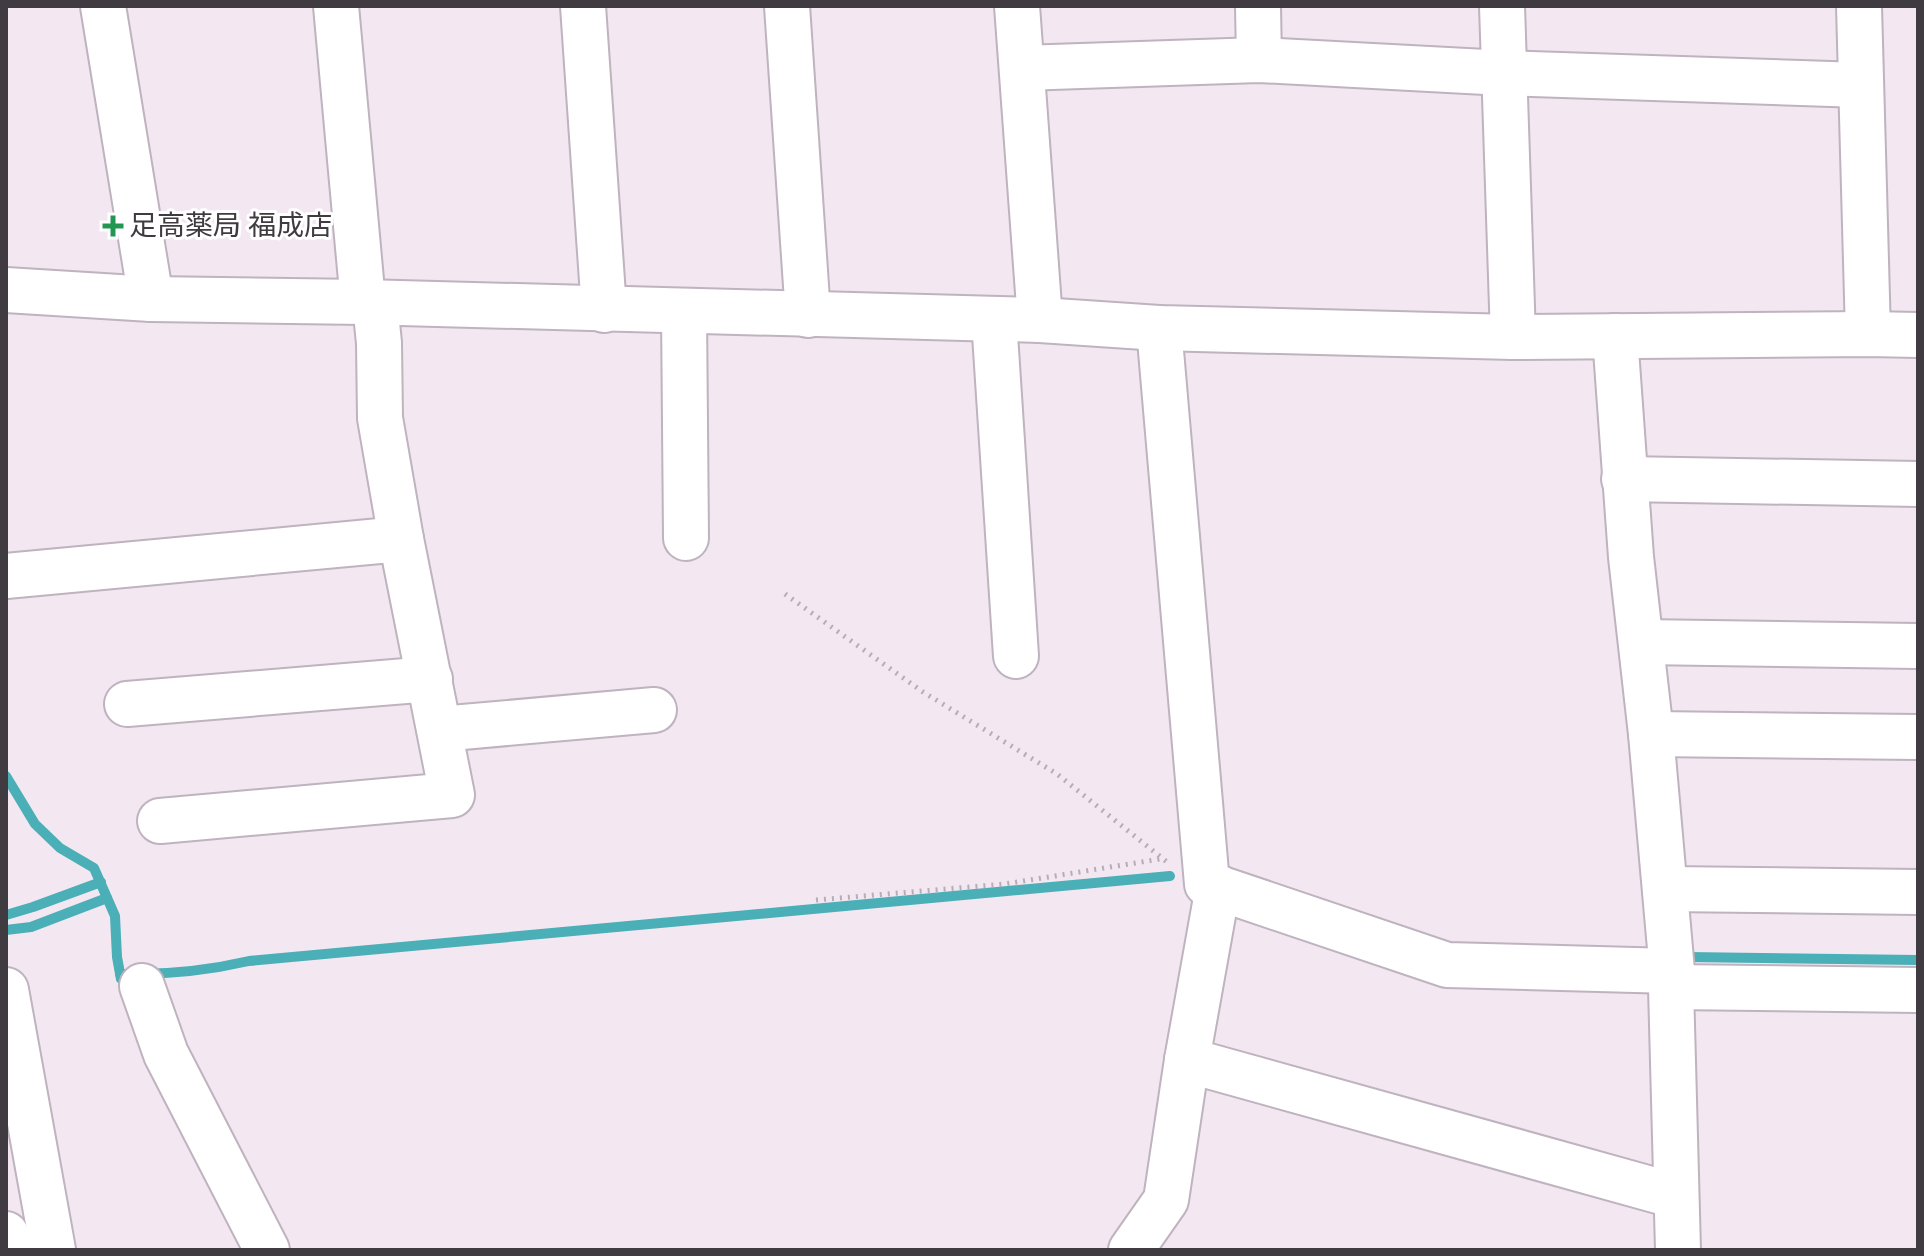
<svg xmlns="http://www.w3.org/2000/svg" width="1924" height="1256" font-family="'Nunito Sans','Noto Sans JP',sans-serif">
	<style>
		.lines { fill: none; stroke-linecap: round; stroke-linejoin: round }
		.stream { stroke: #4aafb6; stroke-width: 10 }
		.minor-casing { stroke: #beb3be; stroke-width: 48 }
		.path { stroke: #b6adb6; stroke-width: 5; stroke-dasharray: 2 6; stroke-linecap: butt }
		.minor { stroke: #fff; stroke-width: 44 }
		.poi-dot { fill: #239752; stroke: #fff; stroke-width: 3 }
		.labels { text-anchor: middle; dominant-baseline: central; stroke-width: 6; stroke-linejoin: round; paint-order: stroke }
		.poi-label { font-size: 28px; fill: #403b40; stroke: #fff; text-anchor: start }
	</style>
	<rect width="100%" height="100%" fill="#f3e7f2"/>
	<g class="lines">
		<g class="stream">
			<path d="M6,776L35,824L60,848L94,868L115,916L117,957L121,979"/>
			<path d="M6,915L33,907L101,882"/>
			<path d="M6,930L31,927L107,898"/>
			<path d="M1687,957L1918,960"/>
			<path d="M120,974C164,975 206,971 249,961L1170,876"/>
		</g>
		<defs>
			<g id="minor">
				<path d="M103,6L151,299"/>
				<path d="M336,6L363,302"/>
				<path d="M583,6L604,310"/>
				<path d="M787,6L808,315"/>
				<path d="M1017,6L1040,320"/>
				<path d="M1258,6L1259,60"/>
				<path d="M1502,6L1513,337"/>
				<path d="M1859,6L1868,334"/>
				<path d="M1022,68L1259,60L1504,73L1861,85"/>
				<path d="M6,290L151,299L363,302L1040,320L1159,328L1513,337L1868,334L1918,335"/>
				<path d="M684,311L686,538"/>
				<path d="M994,319L1016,656"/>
				<path d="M1159,328L1207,884L1447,965L1672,971"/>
				<path d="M1615,336L1631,557L1651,734L1672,971L1671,987L1678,1250"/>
				<path d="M1624,479L1918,484"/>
				<path d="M6,576L401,539"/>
				<path d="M1641,642L1918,646"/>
				<path d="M127,704L430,679"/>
				<path d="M440,729L654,710"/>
				<path d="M1651,734L1918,737"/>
				<path d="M160,821L452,795L401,539L380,418L379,343L375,303"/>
				<path d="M1665,889L1918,892"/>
				<path d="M142,986L166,1054L267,1250"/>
				<path d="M1671,987L1918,990"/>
				<path d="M6,990L53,1250"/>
				<path d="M1187,1060L1676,1196"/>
				<path d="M6,1234L10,1250"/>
				<path d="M1131,1250L1166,1200L1187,1060L1218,887"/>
			</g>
		</defs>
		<use href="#minor" class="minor-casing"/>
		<g class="path">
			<path d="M785,594L923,692L1057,774L1167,862"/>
			<path d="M816,900L1005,884L1160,859"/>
		</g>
		<use href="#minor" class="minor"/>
	</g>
	<path class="poi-dot" d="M109 214h8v8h8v8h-8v8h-8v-8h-8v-8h8z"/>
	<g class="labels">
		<g class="poi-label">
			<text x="129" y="226">足高薬局 福成店</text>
		</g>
	</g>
	<rect width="1924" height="1256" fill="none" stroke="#403b40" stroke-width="16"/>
</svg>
